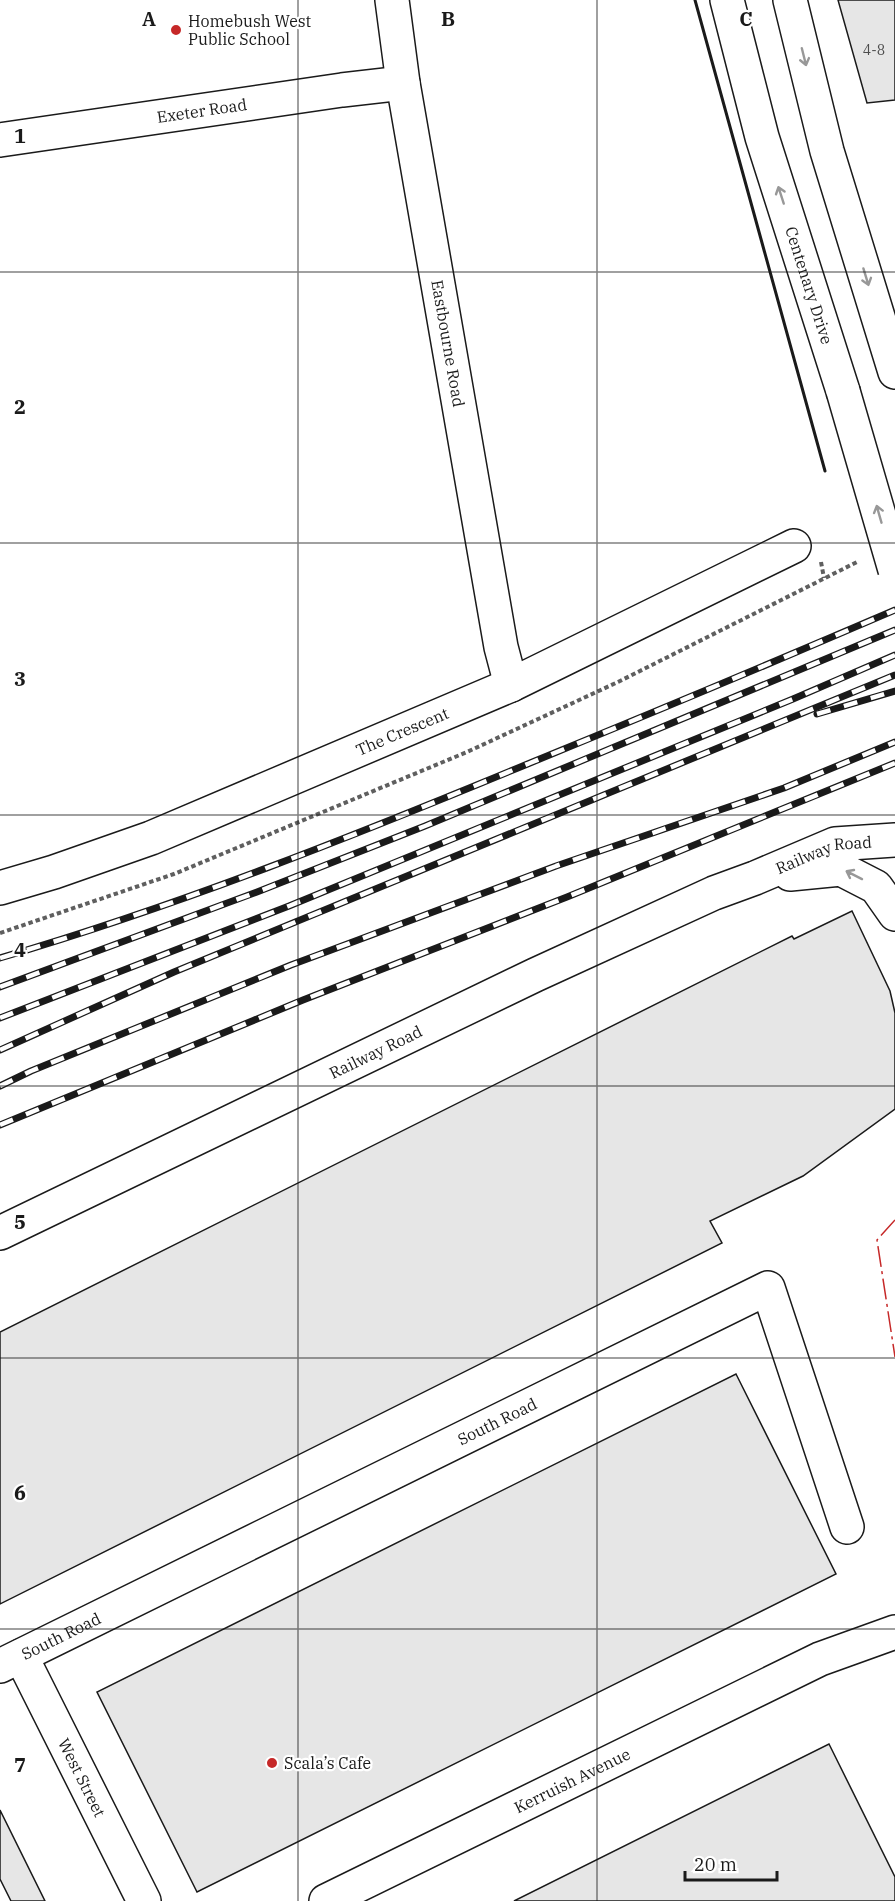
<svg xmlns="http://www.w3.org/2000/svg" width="895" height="1901" font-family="'IBM Plex Serif',serif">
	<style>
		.building { fill: #e6e6e6; stroke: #1a1a1a; stroke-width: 1.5 }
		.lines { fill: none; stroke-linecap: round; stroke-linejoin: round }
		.minor-casing { stroke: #1a1a1a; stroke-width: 36 }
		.highway-casing { stroke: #1a1a1a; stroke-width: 36 }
		.path { stroke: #5f5f5f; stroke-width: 4; stroke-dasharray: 4.5 3; stroke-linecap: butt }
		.minor { stroke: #fff; stroke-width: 33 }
		.highway { stroke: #fff; stroke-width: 33 }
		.rail-casing { stroke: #1a1a1a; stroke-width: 7 }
		.rail { stroke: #fff; stroke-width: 4.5; stroke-dasharray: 14; stroke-linecap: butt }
		.highway-bridge-casing { stroke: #1a1a1a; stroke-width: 36; stroke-linecap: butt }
		.highway-bridge { stroke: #fff; stroke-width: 33 }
		.wall { stroke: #1a1a1a; stroke-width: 3 }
		.power { stroke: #c62828; stroke-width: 1.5; stroke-dasharray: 21 4.5 3 4.5; stroke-linecap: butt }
		.oneway { stroke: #989898 }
		.grid { fill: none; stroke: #1a1a1a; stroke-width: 1.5; stroke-opacity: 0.55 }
		.poi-dot { fill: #c62828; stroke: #fff; stroke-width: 2 }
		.labels { text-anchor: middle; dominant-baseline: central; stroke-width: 4.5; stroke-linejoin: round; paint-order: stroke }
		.number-label { font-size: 14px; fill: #4d4d4d }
		.poi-label { font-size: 16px; fill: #1a1a1a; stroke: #fff; text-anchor: start }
		.street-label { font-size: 16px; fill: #1a1a1a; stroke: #fff }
		.grid-label { font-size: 20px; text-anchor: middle; font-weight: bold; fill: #1a1a1a; stroke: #fff; stroke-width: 4.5; stroke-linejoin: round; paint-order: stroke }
	</style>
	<rect width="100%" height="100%" fill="#fff"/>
	<g class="building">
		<path d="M838,0H895V100L867,103Z"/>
		<path d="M852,911L890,991L895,1013V1109L803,1176L710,1221L722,1243L0,1604V1332L792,936L794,939Z"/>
		<path d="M736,1374L836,1574L197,1892L97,1692Z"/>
		<path d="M829,1744L895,1877V1901H514Z"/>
		<path d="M0,1810L45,1901H11L0,1879Z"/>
	</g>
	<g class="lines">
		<defs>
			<g id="minor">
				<path id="s1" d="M392,0L403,83L501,647L511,685"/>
				<path id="s2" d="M0,140L342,90L403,83"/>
				<path d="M790,874L841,869L876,887L895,914"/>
				<path id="s3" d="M0,888L54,872L151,838L511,685L794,546"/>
				<path id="s4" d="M0,1233L535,975L714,893L755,878L835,844L895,840"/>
				<path id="s5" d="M21,1656L144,1901"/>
				<path id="s6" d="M0,1666L768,1288L847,1527"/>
				<path id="s7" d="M326,1901L820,1659L895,1632"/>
			</g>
			<g id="highway">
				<path id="s8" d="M727,0L762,137L843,391"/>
				<path d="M790,0L827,151L895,372"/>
			</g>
		</defs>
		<use href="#minor" class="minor-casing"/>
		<use href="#highway" class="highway-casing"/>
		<g class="path">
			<path d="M821,562L824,578"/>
			<path d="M0,933L174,874L467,752L618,682L859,561"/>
		</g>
		<use href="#minor" class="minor"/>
		<use href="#highway" class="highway"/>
		<defs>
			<g id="rail">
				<path d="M817,714L895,691"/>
				<path d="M0,958C181,905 356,835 530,763C652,713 774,662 895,610"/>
				<path d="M0,987L257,892L425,826L895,630"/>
				<path d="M0,1018L289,906L793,699L895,655"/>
				<path d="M0,1050L174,972L895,675"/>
				<path d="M0,1086L31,1071L291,965L556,866L784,788L895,742"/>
				<path d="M0,1125L303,1000L567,897L895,763"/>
			</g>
		</defs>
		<use href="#rail" class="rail-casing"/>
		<use href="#rail" class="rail"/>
		<defs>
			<path id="highway-bridge" d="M843,391L895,570"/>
		</defs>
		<use href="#highway-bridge" class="highway-bridge-casing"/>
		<use href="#highway-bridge" class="highway-bridge"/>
		<path class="wall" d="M695,0L825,471"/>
		<path class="power" d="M895,1220L877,1240L895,1357"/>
	</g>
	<defs><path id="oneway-shaft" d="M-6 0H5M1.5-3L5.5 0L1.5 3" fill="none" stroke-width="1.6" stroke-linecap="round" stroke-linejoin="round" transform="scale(1.5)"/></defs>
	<g class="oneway">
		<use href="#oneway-shaft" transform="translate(804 57) rotate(76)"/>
		<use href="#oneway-shaft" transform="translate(781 195) rotate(-108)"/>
		<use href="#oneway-shaft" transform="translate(866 277) rotate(73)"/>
		<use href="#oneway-shaft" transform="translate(879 514) rotate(-106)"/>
		<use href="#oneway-shaft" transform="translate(854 875) rotate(-153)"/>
	</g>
	<path class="grid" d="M298,0V1901M597,0V1901M0,272H895M0,543H895M0,815H895M0,1086H895M0,1358H895M0,1629H895"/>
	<g class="poi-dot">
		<circle cx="176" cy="30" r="6"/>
		<circle cx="272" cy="1763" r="6"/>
	</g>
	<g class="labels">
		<g class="number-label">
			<text x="874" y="50">4-8</text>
		</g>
		<g class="poi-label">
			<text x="188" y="21">Homebush West<tspan x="188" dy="18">Public School</tspan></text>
			<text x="284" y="1763">Scala’s Cafe</text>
		</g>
		<g class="street-label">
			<text stroke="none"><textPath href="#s2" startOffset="204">Exeter Road</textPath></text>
			<text stroke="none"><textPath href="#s8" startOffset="297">Centenary Drive</textPath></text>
			<text stroke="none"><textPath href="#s1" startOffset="348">Eastbourne Road</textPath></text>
			<text stroke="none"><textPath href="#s3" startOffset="432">The Crescent</textPath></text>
			<text stroke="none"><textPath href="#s4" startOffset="908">Railway Road</textPath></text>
			<text stroke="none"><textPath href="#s4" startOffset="417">Railway Road</textPath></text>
			<text stroke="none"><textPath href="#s6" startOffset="554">South Road</textPath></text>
			<text stroke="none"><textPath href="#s6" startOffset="68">South Road</textPath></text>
			<text stroke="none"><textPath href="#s5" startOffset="136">West Street</textPath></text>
			<text stroke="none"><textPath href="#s7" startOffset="274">Kerruish Avenue</textPath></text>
		</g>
	</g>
	<g class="grid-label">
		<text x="149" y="26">A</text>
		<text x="448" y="26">B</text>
		<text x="746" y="26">C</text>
		<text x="20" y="143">1</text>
		<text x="20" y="414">2</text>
		<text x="20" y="686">3</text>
		<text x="20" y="957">4</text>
		<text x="20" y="1229">5</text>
		<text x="20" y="1500">6</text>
		<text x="20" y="1772">7</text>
	</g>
	<path d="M685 1871v9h92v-9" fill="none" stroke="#1a1a1a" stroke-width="3"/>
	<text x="694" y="1871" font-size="18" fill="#1a1a1a" stroke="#ffffff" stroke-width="4.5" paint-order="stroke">20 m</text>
</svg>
